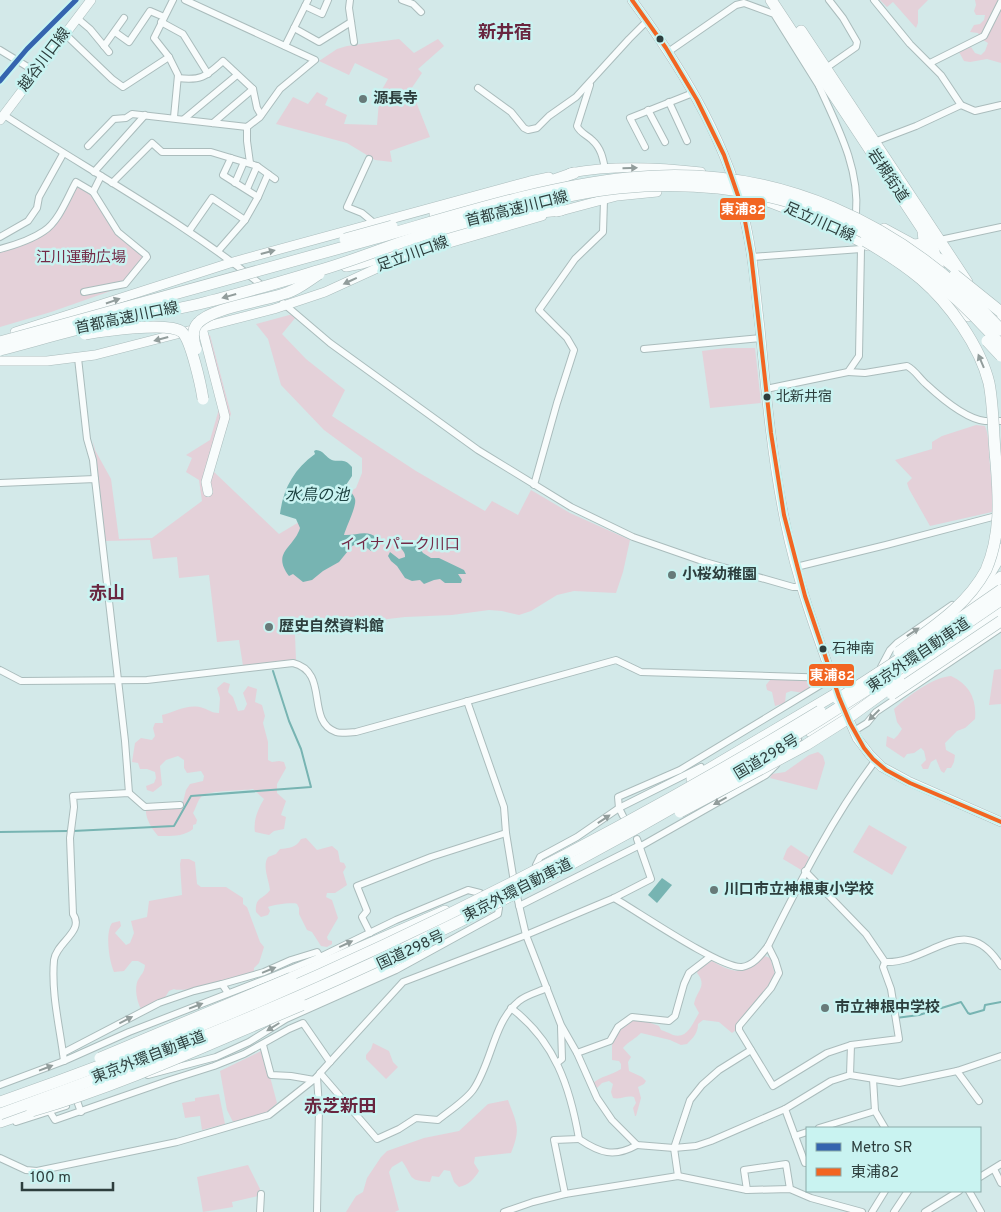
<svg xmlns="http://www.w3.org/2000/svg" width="1001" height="1212" font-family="Overpass,'Noto Sans JP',sans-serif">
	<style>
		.green { fill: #e4d1d9 }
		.water { fill: #77b4b2 }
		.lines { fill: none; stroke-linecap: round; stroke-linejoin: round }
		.stream { stroke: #77b4b2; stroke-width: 2 }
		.street-casing { stroke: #aabcbc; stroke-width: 8 }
		.secondary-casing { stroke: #aabcbc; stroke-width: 10 }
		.highway-casing { stroke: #aabcbc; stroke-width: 12 }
		.street { stroke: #f8fcfc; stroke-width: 6 }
		.secondary { stroke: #f8fcfc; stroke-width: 9 }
		.highway { stroke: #f8fcfc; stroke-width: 11 }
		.highway-bridge-casing { stroke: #aabcbc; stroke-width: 12; stroke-linecap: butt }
		.highway-bridge { stroke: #f8fcfc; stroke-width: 11 }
		.bus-1-casing { stroke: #c9f3f1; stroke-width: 8 }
		.bus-1 { stroke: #f26522; stroke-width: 4 }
		.metro-1-casing { stroke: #c9f3f1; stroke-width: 9 }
		.metro-1 { stroke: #3564af; stroke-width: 5 }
		.oneway { fill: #929d9c }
		.bus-dot { fill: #2d3e3d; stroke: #c9f3f1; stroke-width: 2 }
		.poi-dot { fill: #677a79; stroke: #c9f3f1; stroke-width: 2 }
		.labels { text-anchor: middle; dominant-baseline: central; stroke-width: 5; stroke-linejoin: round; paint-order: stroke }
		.bus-label { font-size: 14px; fill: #2d3e3d; stroke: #c9f3f1; text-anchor: start }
		.street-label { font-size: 15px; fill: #2d3e3d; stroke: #c9f3f1 }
		.poi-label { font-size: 15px; font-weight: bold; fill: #2d3e3d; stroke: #c9f3f1; text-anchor: start }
		.park-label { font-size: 15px; fill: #742a47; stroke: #c9f3f1 }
		.water-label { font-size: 16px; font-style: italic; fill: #1e4342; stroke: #c9f3f1 }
		.quarter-label { font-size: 18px; font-weight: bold; fill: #692640; stroke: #c9f3f1 }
		.line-badge { stroke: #c9f3f1; stroke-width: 2 }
		.badge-label { font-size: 14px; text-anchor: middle; font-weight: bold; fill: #fff }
	</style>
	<rect width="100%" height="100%" fill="#d3e9e9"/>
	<g class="green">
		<path d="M880,0H928L918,10V23L916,28L893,2L887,7Z"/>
		<path d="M975,0H1001V63L987,59L970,62L964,61L959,52L971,47L975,53L981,55L985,51L988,43L983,40L978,33L970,32L974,25L980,24L984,20L985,15H976L974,11L976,5Z"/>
		<path d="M399,39L414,53L438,39L444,46L418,69L422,73L411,89L430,137L390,151L392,162L375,160L347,143L276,124L293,97L308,104L317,92L328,98L325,105L347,115L344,124L377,125L379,101L376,100L388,79L355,63L349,75L319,61L337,49L347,46Z"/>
		<path d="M78,185L93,197L117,235L145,256L122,287L51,312L0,327V252C16,247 34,242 48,232C62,222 70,200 78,185Z"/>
		<path d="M293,314L296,317L282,334L306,359L345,390L332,416L416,471L485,511L492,501L518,515L531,490L570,513L630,540L623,572L616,593L574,591L557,595L531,611L519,615L502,611L489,610L452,615L405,617L302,629L301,634L295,635L296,660L243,666L239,640L217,642L209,575L179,578L177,557L153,559L150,540L104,541L93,440L95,450L111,479L119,539L152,538L202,501L199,480L186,472L192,458L186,455L210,440L219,409L201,338L210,335L231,414L213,471L279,534L356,488L362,473V458L324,430L281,385L268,339L256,324Z"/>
		<path d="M725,348H755L761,403L710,408L702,351Z"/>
		<path d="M976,425L985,426C990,439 988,451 990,465C991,481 994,496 992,512L930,526L909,489L907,483L912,478L895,460L932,449V442L942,436Z"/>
		<path d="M1001,669V704L989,705L994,670Z"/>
		<path d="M951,676C969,684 977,699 975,719L965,728L957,731L945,743L946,750L955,755L954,762L951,768H947L944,773L941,771L936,759L931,762L928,769H923L921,765L926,760L924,751L921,748L914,753L907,754L904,758L886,746L887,736L894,739L898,735L902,729L897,722L894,709C908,696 933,677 951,676Z"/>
		<path d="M774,679L817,681L819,684L804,693L791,691L786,693L785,703L775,706L772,692L767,690L766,685L770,680Z"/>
		<path d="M224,682L230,684L228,692L233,697L238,711L244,710L247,704L243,693L248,686L257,689L255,702L262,705L265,716L263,723L268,742V760L272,762L279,761L284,762L286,768L277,784V793L286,801L281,815L286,817L284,829L274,831L269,835L255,832C253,821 258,809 264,799L253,789C243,791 209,790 202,796C198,799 196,808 193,813L197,820L196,824L193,825V829C183,837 171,836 158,836C152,829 145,818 146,809L182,806L186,790L190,784L203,781L204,776L201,771L187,773L184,768V760L178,756L166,760L160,766L162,785L153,792L147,790L146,786L154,783L156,778L155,772L147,769H140L138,763L132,762L135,743L141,738L152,740L155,736L153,728L155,723H163L162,715C175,712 189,703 203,708C210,710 211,713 219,713L220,698L217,688Z"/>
		<path d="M818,752L823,756L825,763L817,790L770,778L772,774L785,772L809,755Z"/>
		<path d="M869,825L907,847L892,875L853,852Z"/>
		<path d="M306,838L317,850L332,846L338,851L340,862L344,863L346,867L343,872L347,885L335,893H327L326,897L332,900L338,918L327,937L328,940L332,941V944L327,947L321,946L312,932L307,930L299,914V908L297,904C292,902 273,905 268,907L270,911L268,915L261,917L256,912C255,896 263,900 270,890C269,880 262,866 268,857L276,854L280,849C289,848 296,848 301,839Z"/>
		<path d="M791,845L809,857L803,871L783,859L787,849Z"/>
		<path d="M181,859H189L195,862L197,884L201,887H226L243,898V904L247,907L260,942L264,947L259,963L254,968V972C237,976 186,994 174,989L169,991L164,999L141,1009C137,1002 134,988 138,980C142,973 144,973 145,965L138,961H132L124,971L114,972C109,961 105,933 112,923L120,921L121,926L115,933L126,945L130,943L134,933L131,921L147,917L149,901L182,895L180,864Z"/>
		<path d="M765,956L770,958L775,974L768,988L736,1030L732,1033L719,1022L703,1020L698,1024C698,1033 693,1038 687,1044L681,1045L670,1040L641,1033C635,1039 629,1041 623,1048L631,1057L628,1062L629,1071L642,1077L646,1081L644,1084L638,1087L641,1098L636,1116H635L633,1108L636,1103L634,1097C626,1095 620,1100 613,1098L611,1092L613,1084L609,1081L602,1083L597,1088L593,1083C601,1076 612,1075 621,1069V1064L619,1061L612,1060V1045L616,1036L622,1027L631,1021L640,1019L659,1026L661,1030C665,1031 669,1033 673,1035C688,1039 692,1024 699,1013L694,1004C696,991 708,986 697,973L698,969L712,961C738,976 742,973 765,956Z"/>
		<path d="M373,1043L389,1051L393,1062L398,1067L386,1079L366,1059V1055L371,1049Z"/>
		<path d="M263,1050L277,1103L266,1114L233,1122L227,1110L220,1071Z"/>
		<path d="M219,1094L225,1124L202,1130L200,1116L185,1118L182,1103L195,1101V1098Z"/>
		<path d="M508,1100C517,1124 521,1128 511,1153L475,1157L474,1163L479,1171C474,1179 469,1185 459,1187L454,1182L450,1171L444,1170L439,1177L432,1176L430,1182C407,1180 414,1178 402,1161L392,1167L389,1172L399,1210L395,1212H346L356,1196L363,1192L367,1178L381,1157L387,1151L424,1138L459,1131L488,1104Z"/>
		<path d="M248,1165L260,1189L258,1196L232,1202L233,1207L203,1212L197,1177Z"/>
	</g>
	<g class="water">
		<path d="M316,450C324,451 324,455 330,459C338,464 343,456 352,467V476L346,485C348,490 354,494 355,499C357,506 346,527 344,535C356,536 367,529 377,538L371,551L360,543L352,546L339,562L323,571L312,580L303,582L293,574L289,576C271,552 294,548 300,528L296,519L280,514C283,489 294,469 315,454L314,451Z"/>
		<path d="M399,539L416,543L423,553L431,558H439L464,570L466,574H458L462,580L461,583H445L440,579L434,580L424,584L420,580L412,581L405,578L397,566L391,561L388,556L390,552L399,559L405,557C406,551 398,547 396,541Z"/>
		<path d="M662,878L672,885L657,903L648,895Z"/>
	</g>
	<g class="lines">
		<g class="stream">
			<path d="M73,831L174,826L191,796L311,787L301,749L289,721L273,671"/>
			<path d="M0,832L68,831"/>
			<path d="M896,1018L919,1015L961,1002L968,1013L970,1014L984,1010L985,1005L1001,1002"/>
		</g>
		<defs>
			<g id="street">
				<path d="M173,0L154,38L169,57L178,75L174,117"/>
				<path d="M350,0L349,8L354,42"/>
				<path d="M402,0L413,4L421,12"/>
				<path d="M874,0L910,44L941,75L961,105L975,111L1001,105"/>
				<path d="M305,6L322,14L328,0"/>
				<path d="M77,18L90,29L109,52"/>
				<path d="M161,22L183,34L208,74"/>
				<path d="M294,28L319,42L351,22"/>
				<path d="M115,32L129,42L150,11L164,17"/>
				<path d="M65,34L112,79L123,87L169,57"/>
				<path d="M104,46L124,18"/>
				<path d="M285,46L308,0"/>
				<path d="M0,50L36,72"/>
				<path d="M668,52L736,5L744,3L774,14L819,86L825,82"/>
				<path d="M930,63L984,36L1001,2"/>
				<path d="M826,68L856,47L857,42L843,18L829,0"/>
				<path d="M178,78C202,81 206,76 223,61L253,89L257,108L261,115"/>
				<path d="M590,85L577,126C580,133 587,135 592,140C601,148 603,158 605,169"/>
				<path d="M819,86C837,126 860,168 856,214"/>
				<path d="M478,88L511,112L524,128L528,130L537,128L549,116L576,97L629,39L647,21"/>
				<path d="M669,102L687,141"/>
				<path d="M648,110L665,142"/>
				<path d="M4,115C91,172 183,221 264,287"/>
				<path d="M184,119L237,75"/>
				<path d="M213,123L253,89"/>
				<path d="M247,127V141L250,163"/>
				<path d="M874,142L916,126L961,105"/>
				<path d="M88,146L114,119L126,118L132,114L247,127L260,117L280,89L315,60L185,0"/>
				<path d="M645,147L630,118L693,93"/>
				<path d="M231,158L223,175L258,197"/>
				<path d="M369,159L347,207L362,213L374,223"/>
				<path d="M94,172L145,115"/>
				<path d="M112,183L152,143L162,152H211L257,166L275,179"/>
				<path d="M235,183L244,162"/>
				<path d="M247,189L257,166"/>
				<path d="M93,192L101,176"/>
				<path d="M189,231L212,198L245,220"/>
				<path d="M0,237L28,221L37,208L39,197L63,154"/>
				<path d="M940,240L1001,227"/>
				<path d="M0,249C15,245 31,240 44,231C59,221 67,198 76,182L93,192L118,232L146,255L147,257L125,284L84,292"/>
				<path d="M218,251L245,220L258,197L268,174"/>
				<path d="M752,257L861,249"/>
				<path d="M283,303L330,343L478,450L571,507L633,537L705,562L793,587H802"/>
				<path d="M644,349L761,338"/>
				<path d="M78,358L87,439L93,460L95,479"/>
				<path d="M848,372L865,373L907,366C915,370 919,378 926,384C940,397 966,419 985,421C990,421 996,421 1001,421"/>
				<path d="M766,389L848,372L859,356L861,249L864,244"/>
				<path d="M0,483L95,479L125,741L129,793"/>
				<path d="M534,485L557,403L574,350L567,338L539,310L575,259L603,232L604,200"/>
				<path d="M796,567L886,545L1000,515"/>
				<path d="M881,667L890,650L897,643L952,605"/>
				<path d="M0,670L21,681L147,680L293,663C330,672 305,721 336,732C341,734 350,732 356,732L616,660L641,672L833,678"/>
				<path d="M467,701L504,807L506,833L514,882"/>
				<path d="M854,731L867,723L876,712L1001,628"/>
				<path d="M787,752L798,739"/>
				<path d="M623,816L619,808L618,797L680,770L832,678"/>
				<path d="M641,846L766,775L776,765"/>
				<path d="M536,865L540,857L577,837L619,808L701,767"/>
				<path d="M805,871L866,934L885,962C931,964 965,908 1001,966"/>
				<path d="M516,892L526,935L561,1025L577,1053L597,1098L612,1120L637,1145L674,1148L696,1146L711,1141L785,1109L831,1081L850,1075L851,1045L899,1039L891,989L883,967L885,962"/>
				<path d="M614,898C637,911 721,969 742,967C754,965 761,955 768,946C800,882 832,818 875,761"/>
				<path d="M519,906L640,845"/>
				<path d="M370,933L362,917L367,911L357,886L431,857L506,833"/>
				<path d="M768,946L775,960L779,973L771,988L739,1026V1030L773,1086L827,1053L851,1045"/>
				<path d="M222,984L264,972L291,960L317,952L320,957"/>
				<path d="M511,1008C555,1041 570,1087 579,1139C600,1153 614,1158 637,1145"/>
				<path d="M263,1045L271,1075L291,1076L314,1080"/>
				<path d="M63,1053L159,1003L194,991L222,984L228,993"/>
				<path d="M577,1053L610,1041L618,1027L632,1017L669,1021L675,1016L684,984L689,973L710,957"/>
				<path d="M64,1061C60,1028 51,994 54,960C56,943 85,931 73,914L70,838L74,807L73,796L129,793L145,807L180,805"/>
				<path d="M557,1063L562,1059L561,1027"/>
				<path d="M957,1071L979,1101"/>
				<path d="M320,1073L377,1139L399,1129L416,1118L438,1120C449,1111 465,1101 473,1090C492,1063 493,1022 519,1001C526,995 538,992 547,988"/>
				<path d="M148,1075L216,1057L249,1042L286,1019L396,970L498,914L499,908"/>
				<path d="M850,1075L899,1083L957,1071L1001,1056"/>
				<path d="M873,1079L875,1111L885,1128"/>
				<path d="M0,1085L64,1061L129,1032L271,977L320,957L396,920L468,890L480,893"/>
				<path d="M77,1101L81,1112"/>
				<path d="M785,1109L805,1163H807"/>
				<path d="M50,1112L55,1120L170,1080L214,1066L244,1054L289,1029L303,1023L330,1062"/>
				<path d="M16,1122L66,1106"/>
				<path d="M819,1128L875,1111"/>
				<path d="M795,1136L807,1132"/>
				<path d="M0,1158L26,1170L37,1171L177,1142L269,1115L317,1077L320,1073L403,982L526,935L614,898L651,879L637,839"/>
				<path d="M994,1169L1001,1183"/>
				<path d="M678,1176L674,1148L690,1100L702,1085L719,1070L751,1050"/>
				<path d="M980,1177L1001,1164"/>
				<path d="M747,1190L744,1170L786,1164L790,1189"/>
				<path d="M969,1191L981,1212"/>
				<path d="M565,1194L554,1140L579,1139"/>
				<path d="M260,1212L261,1194"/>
				<path d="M317,1212L319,1107L317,1077"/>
				<path d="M504,1212L533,1202L565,1194L678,1176L747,1190L790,1189L811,1198L862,1212"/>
				<path d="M872,1212L885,1191"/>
				<path d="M894,1212L908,1191"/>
				<path d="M925,1212L959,1191"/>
			</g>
			<g id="secondary">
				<path d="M632,0C678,63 722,132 742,209C753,248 755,288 760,328C766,393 772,459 785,522C797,582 819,641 840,699"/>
				<path d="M0,120L91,0"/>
				<path d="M570,173C613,165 657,167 701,172"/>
				<path d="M768,202L823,223L868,246"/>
				<path d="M557,212L617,196L657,192"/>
				<path d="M884,228L945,261L955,269"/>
				<path d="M945,299L968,317"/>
				<path d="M202,328L225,417L206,482L208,492"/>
				<path d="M15,332L233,262L530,181L549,177"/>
				<path d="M0,361H47L95,355L274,309L325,292L404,256L542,216"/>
				<path d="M846,713L857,738L870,755L882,767L908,781L1001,822"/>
			</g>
			<g id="highway">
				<path d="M771,0L923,230L933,248L941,278"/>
				<path d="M801,31L967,282"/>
				<path d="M435,214L528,189L574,173"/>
				<path d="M915,245L922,244L924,241L923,230"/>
				<path d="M346,266L362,263L507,218L531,213L561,210"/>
				<path d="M982,301L1001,322"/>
				<path d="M985,581L996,563L1001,549"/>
				<path d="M960,609L1001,577"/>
				<path d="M899,681L1001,611"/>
				<path d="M811,732L890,681"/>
				<path d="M692,779L846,688"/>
				<path d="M291,978L445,911"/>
				<path d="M302,1005L366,977L420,947"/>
				<path d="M0,1122L32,1111"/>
			</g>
		</defs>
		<use href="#street" class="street-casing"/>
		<use href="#secondary" class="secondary-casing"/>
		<use href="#highway" class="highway-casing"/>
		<use href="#street" class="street"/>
		<use href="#secondary" class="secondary"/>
		<use href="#highway" class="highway"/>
		<defs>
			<g id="highway-bridge">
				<path d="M345,239L392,226"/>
				<path d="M865,241C884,252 904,265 921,279C949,303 980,346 989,383C994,409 993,436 996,462C999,499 1001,535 986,570C966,607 931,628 899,652"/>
				<path d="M955,275L1001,312"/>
				<path d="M85,334C103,331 169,321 182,332C191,340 201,386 203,399"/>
				<path d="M987,341L1001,356"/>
				<path d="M0,342C121,309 242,275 362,242C448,218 540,187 628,178C774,162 905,223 1001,330"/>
				<path d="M196,349C193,340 191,330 198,323C212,307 267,301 289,292C300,288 309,280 319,274"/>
				<path d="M0,350C38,340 76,329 115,320C143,313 171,311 199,304C241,294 283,281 324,269C358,259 391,245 426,234C458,224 491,215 524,207C556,199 587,191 619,188C777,173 898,227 1001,345"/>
				<path d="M892,694L1001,621"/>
				<path d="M838,699L926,642L1001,590"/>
				<path d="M680,812L806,745L844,721L899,681"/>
				<path d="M100,1058L291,978"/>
				<path d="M0,1102C287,1002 561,868 820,711"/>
				<path d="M32,1111C125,1084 213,1042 302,1005"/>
				<path d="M0,1114C139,1064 276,1010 409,946C616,847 813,731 1001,600"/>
			</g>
		</defs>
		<use href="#highway-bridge" class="highway-bridge-casing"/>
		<use href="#highway-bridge" class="highway-bridge"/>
		<defs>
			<path id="bus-1" d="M632,0L666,48L697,100L724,155L743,210L751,254L771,433L784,515L805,596L839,697L850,723L864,748L873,759L886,770L910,783L1001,822"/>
		</defs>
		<use href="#bus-1" class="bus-1-casing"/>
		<use href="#bus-1" class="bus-1"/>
		<defs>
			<path id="metro-1" d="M0,81L27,49L76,0"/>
		</defs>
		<use href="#metro-1" class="metro-1-casing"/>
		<use href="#metro-1" class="metro-1"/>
	</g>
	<defs><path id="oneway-solid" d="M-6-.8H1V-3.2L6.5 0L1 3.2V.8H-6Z" transform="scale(1.25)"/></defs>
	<g class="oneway">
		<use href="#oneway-solid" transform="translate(630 168) rotate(-1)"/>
		<use href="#oneway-solid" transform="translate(268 252) rotate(-15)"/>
		<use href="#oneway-solid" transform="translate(350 281) rotate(155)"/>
		<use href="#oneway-solid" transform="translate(229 296) rotate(164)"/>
		<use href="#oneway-solid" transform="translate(113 301) rotate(-19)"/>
		<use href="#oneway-solid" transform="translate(161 339) rotate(165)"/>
		<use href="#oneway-solid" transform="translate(981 361) rotate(-113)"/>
		<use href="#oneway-solid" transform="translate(913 632) rotate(-34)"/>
		<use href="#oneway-solid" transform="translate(874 715) rotate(136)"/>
		<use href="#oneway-solid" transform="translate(720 801) rotate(151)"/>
		<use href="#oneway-solid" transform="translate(604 819) rotate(-34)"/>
		<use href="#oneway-solid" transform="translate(346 944) rotate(-25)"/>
		<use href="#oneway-solid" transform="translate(269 970) rotate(-22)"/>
		<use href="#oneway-solid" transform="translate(196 1006) rotate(-21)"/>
		<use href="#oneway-solid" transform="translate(126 1020) rotate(-27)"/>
		<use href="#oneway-solid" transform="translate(273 1027) rotate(148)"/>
		<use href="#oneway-solid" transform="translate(46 1068) rotate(-21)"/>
	</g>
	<g class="bus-dot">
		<circle cx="660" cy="39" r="4.5"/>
		<circle cx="767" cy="397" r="4.5"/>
		<circle cx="823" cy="649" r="4.5"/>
	</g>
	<g class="poi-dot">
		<circle cx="363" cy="99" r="5"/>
		<circle cx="672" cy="575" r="5"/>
		<circle cx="269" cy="627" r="5"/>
		<circle cx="714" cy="890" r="5"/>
		<circle cx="825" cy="1008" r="5"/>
	</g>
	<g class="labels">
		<g class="bus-label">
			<text x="776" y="397">北新井宿</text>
			<text x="832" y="649">石神南</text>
		</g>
		<g class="street-label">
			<text transform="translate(45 60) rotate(-53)">越谷川口線</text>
			<text transform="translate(887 176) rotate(56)">岩槻街道</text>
			<text transform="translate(517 210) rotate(-14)">首都高速川口線</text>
			<text transform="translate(819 223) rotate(24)">足立川口線</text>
			<text transform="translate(413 255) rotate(-20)">足立川口線</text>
			<text transform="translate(127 319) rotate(-12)">首都高速川口線</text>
			<text transform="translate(919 656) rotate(-34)">東京外環自動車道</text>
			<text transform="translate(767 758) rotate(-31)">国道298号</text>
			<text transform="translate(518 891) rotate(-27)">東京外環自動車道</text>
			<text transform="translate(411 951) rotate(-25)">国道298号</text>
			<text transform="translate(149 1058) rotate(-21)">東京外環自動車道</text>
		</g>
		<g class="poi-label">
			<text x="373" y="99">源長寺</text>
			<text x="682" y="575">小桜幼稚園</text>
			<text x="279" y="627">歴史自然資料館</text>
			<text x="724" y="890">川口市立神根東小学校</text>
			<text x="835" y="1008">市立神根中学校</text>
		</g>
		<g class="park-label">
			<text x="81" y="258">江川運動広場</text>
			<text x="400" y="545">イイナパーク川口</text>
		</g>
		<g class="water-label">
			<text x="317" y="496">水鳥の池</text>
		</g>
		<g class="quarter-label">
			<text x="505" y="33">新井宿</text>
			<text x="107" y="594">赤山</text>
			<text x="340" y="1107">赤芝新田</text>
		</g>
	</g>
	<g class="line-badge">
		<rect x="719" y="197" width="47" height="24" rx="5" fill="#f26522"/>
		<rect x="808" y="663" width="47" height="24" rx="5" fill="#f26522"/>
	</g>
	<g class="badge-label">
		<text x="743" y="214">東浦82</text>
		<text x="832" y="680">東浦82</text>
	</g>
	<rect x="806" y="1127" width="175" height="65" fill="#c9f3f1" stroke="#8baba9"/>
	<rect x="816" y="1143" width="25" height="8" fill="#3564af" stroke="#8baba9"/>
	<text x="851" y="1152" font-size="15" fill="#2d3e3d">Metro SR</text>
	<rect x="816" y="1168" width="25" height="8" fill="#f26522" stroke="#8baba9"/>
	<text x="851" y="1177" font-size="15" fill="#2d3e3d">東浦82</text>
	<path d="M22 1182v8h91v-8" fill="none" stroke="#2d3e3d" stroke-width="2.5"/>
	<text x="30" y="1182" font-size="15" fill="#2d3e3d" stroke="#c9f3f1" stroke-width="4" paint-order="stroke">100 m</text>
</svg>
